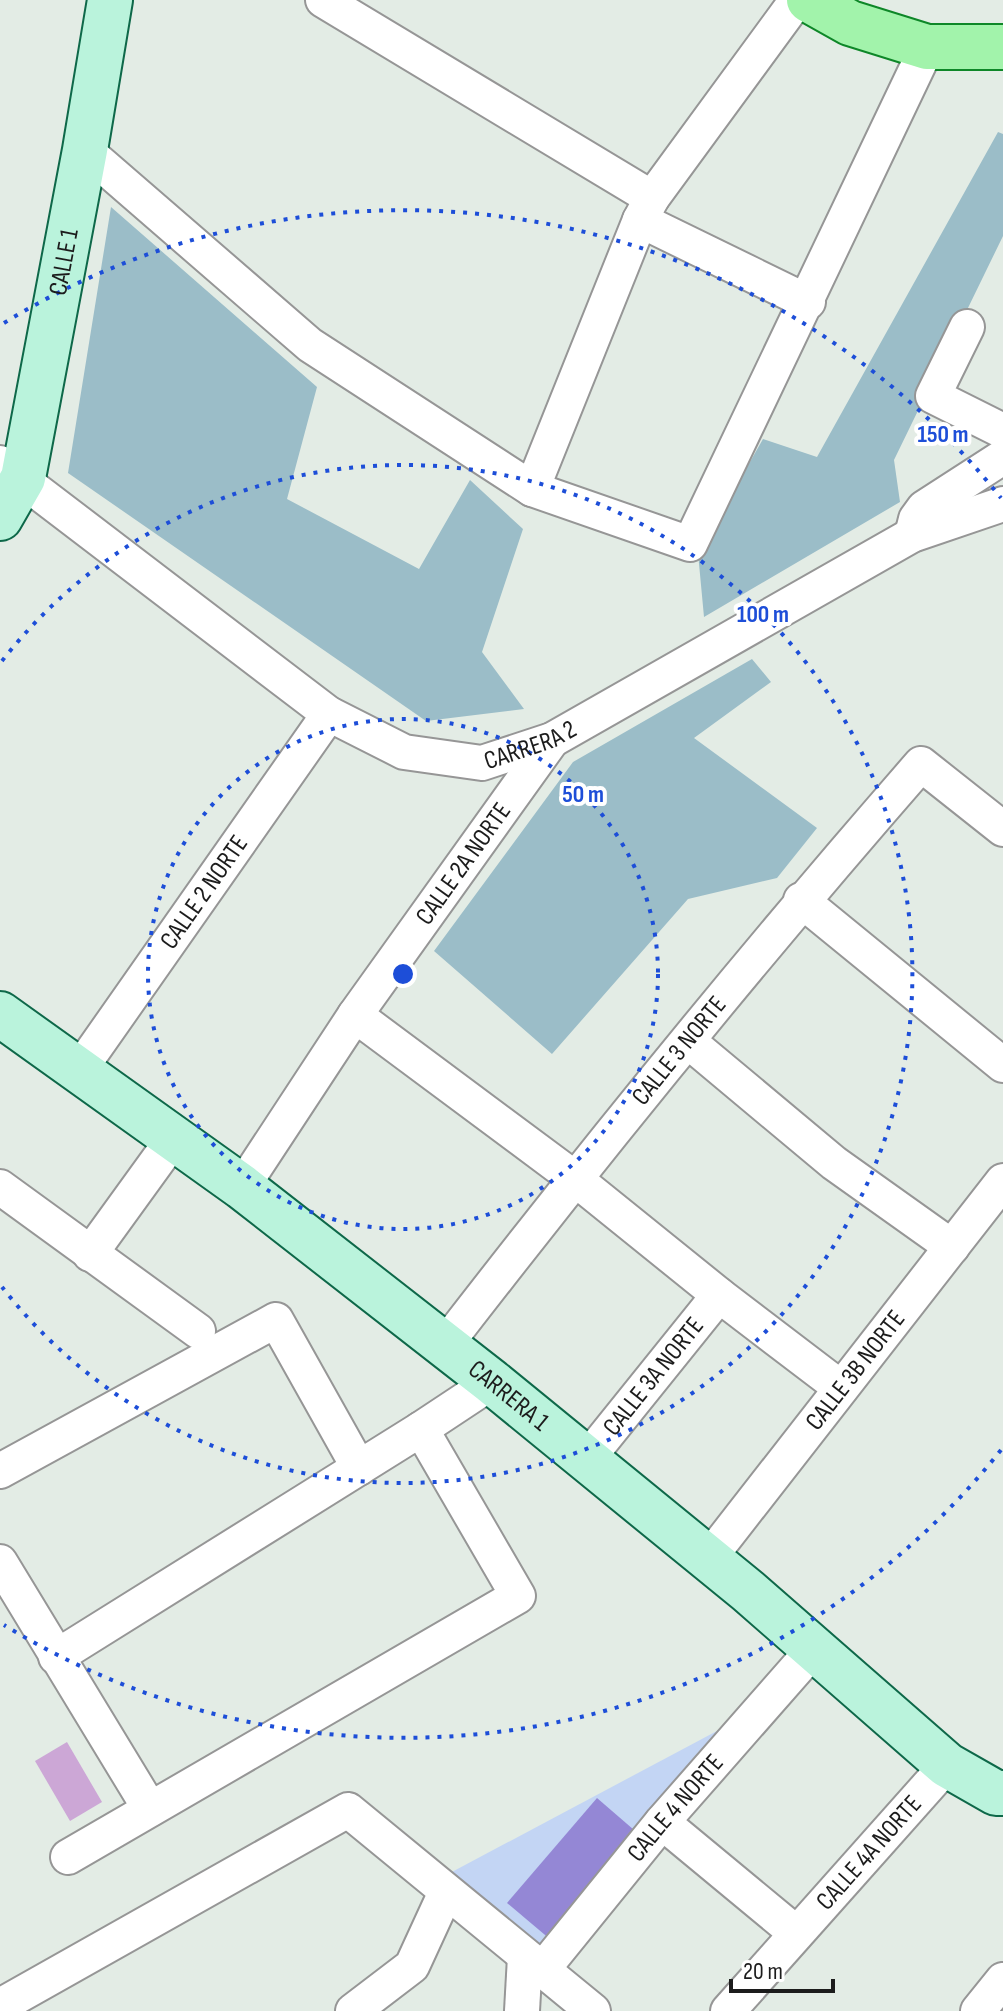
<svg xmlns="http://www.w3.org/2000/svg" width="1003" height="2011" font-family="'Sofia Sans Condensed',sans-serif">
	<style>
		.forest { fill: #9bbdc8 }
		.park { fill: #c3d5f4 }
		.pitch { fill: #9487d5 }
		.water { fill: #cca7d6 }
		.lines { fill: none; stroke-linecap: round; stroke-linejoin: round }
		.street-casing { stroke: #969696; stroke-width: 38 }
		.secondary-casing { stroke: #0e6849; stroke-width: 48 }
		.primary-casing { stroke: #0e8728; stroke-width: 48 }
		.street { stroke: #fff; stroke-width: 34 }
		.secondary { stroke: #baf3dc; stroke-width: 44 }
		.primary { stroke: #a2f3ab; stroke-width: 44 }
		.ring { fill: none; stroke: #1d4ed8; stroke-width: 4; stroke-dasharray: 4 8 }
		.labels { text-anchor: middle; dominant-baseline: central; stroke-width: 8; stroke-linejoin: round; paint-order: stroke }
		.street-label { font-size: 26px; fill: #1c1c1c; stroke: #fff }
		.centre { fill: #1d4ed8; stroke: #fff; stroke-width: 4 }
		.ring-label { font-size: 24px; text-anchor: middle; font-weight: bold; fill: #1d4ed8; stroke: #fff; stroke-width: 8; stroke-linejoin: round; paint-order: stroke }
	</style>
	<rect width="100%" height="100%" fill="#e3ece5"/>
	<g class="forest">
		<path d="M998,132L1003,134V236L894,460L900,502L704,617L698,553L763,439L817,457Z"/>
		<path d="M111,207L317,387L287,499L419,569L470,480L523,529L482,652L524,709L426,721L68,473Z"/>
		<path d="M752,659L771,682L694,738L817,828L777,878L688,899L552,1054L434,951L573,762Z"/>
	</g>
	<path class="park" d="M747,1715L551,1956L450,1873Z"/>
	<path class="pitch" d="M597,1798L641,1836L551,1940L507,1903Z"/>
	<path class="water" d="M67,1742L102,1802L70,1821L35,1761Z"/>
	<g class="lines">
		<defs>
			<g id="street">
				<path d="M323,0L652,198"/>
				<path d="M85,150L310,345L532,489L690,544L927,47"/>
				<path d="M640,220L808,302"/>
				<path d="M967,327L933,396L1003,431"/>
				<path id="s1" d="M0,463L329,714L404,752L482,763L552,740L912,535L1003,504"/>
				<path d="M532,489L640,220L652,198L797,0"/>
				<path d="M912,535L916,519L924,508L1003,457"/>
				<path d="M801,900L1003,1065"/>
				<path d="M355,1015L574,1178L719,1295L841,1388"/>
				<path d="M688,1041L834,1163L952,1247"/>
				<path id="s2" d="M80,1069L329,714"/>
				<path d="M0,1187L198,1331"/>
				<path id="s3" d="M242,1187L355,1015L552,740"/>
				<path d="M90,1254L174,1138"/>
				<path id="s4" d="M445,1345C598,1147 756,953 921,764L1003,829"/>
				<path id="s5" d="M587,1459L719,1295"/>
				<path d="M0,1471L276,1320L359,1468"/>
				<path id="s6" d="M709,1558L1003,1181"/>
				<path d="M0,1562L150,1809"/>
				<path d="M56,1657L421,1429L492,1382"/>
				<path d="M662,1822L796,1933"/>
				<path d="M68,1857L518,1596L421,1429"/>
				<path id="s7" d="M542,1970L662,1822L813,1650"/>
				<path d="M2,2011L7,2002L348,1810L593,2011"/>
				<path d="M353,2011L412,1966L446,1892"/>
				<path d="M522,2011L525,1957"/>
				<path id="s8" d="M728,2011L947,1765"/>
				<path d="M978,2011L1003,1980"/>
			</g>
			<g id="secondary">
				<path id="s9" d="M0,518L23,478L85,150L110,0"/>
				<path id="s10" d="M0,1014L242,1187L492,1382L748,1591L947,1765L996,1793H1003"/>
			</g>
			<path id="primary" d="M809,0L850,23L927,47H1003"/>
		</defs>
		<use href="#street" class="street-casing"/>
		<use href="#secondary" class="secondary-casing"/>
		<use href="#primary" class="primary-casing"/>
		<use href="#street" class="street"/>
		<use href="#secondary" class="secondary"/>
		<use href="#primary" class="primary"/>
	</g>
	<g class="ring">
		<circle cx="403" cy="974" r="255"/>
		<path d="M2 661A509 509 0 1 1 2 1287"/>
		<path d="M1001 1450A764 764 0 0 1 4 1625M4 323A764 764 0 0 1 1001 498"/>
	</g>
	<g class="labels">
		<g class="street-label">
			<text stroke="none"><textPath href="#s9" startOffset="266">CALLE 1</textPath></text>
			<text stroke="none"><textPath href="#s1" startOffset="628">CARRERA 2</textPath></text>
			<text stroke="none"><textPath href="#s3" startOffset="392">CALLE 2A NORTE</textPath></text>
			<text stroke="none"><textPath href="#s2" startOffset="216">CALLE 2 NORTE</textPath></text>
			<text stroke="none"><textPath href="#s4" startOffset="376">CALLE 3 NORTE</textPath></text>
			<text stroke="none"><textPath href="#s6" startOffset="238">CALLE 3B NORTE</textPath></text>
			<text stroke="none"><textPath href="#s5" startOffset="106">CALLE 3A NORTE</textPath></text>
			<text stroke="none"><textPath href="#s10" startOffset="636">CARRERA 1</textPath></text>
			<text stroke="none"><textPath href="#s7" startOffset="210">CALLE 4 NORTE</textPath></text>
			<text stroke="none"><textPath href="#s8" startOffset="212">CALLE 4A NORTE</textPath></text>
		</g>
	</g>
	<circle cx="403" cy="974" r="12" class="centre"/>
	<g class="ring-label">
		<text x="943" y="442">150 m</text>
		<text x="763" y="622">100 m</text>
		<text x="583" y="802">50 m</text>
	</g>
	<path d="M731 1979v12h102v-12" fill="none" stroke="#1c1c1c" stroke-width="4"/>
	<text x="743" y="1979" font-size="24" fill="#1c1c1c" stroke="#ffffff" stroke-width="6" paint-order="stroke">20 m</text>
</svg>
